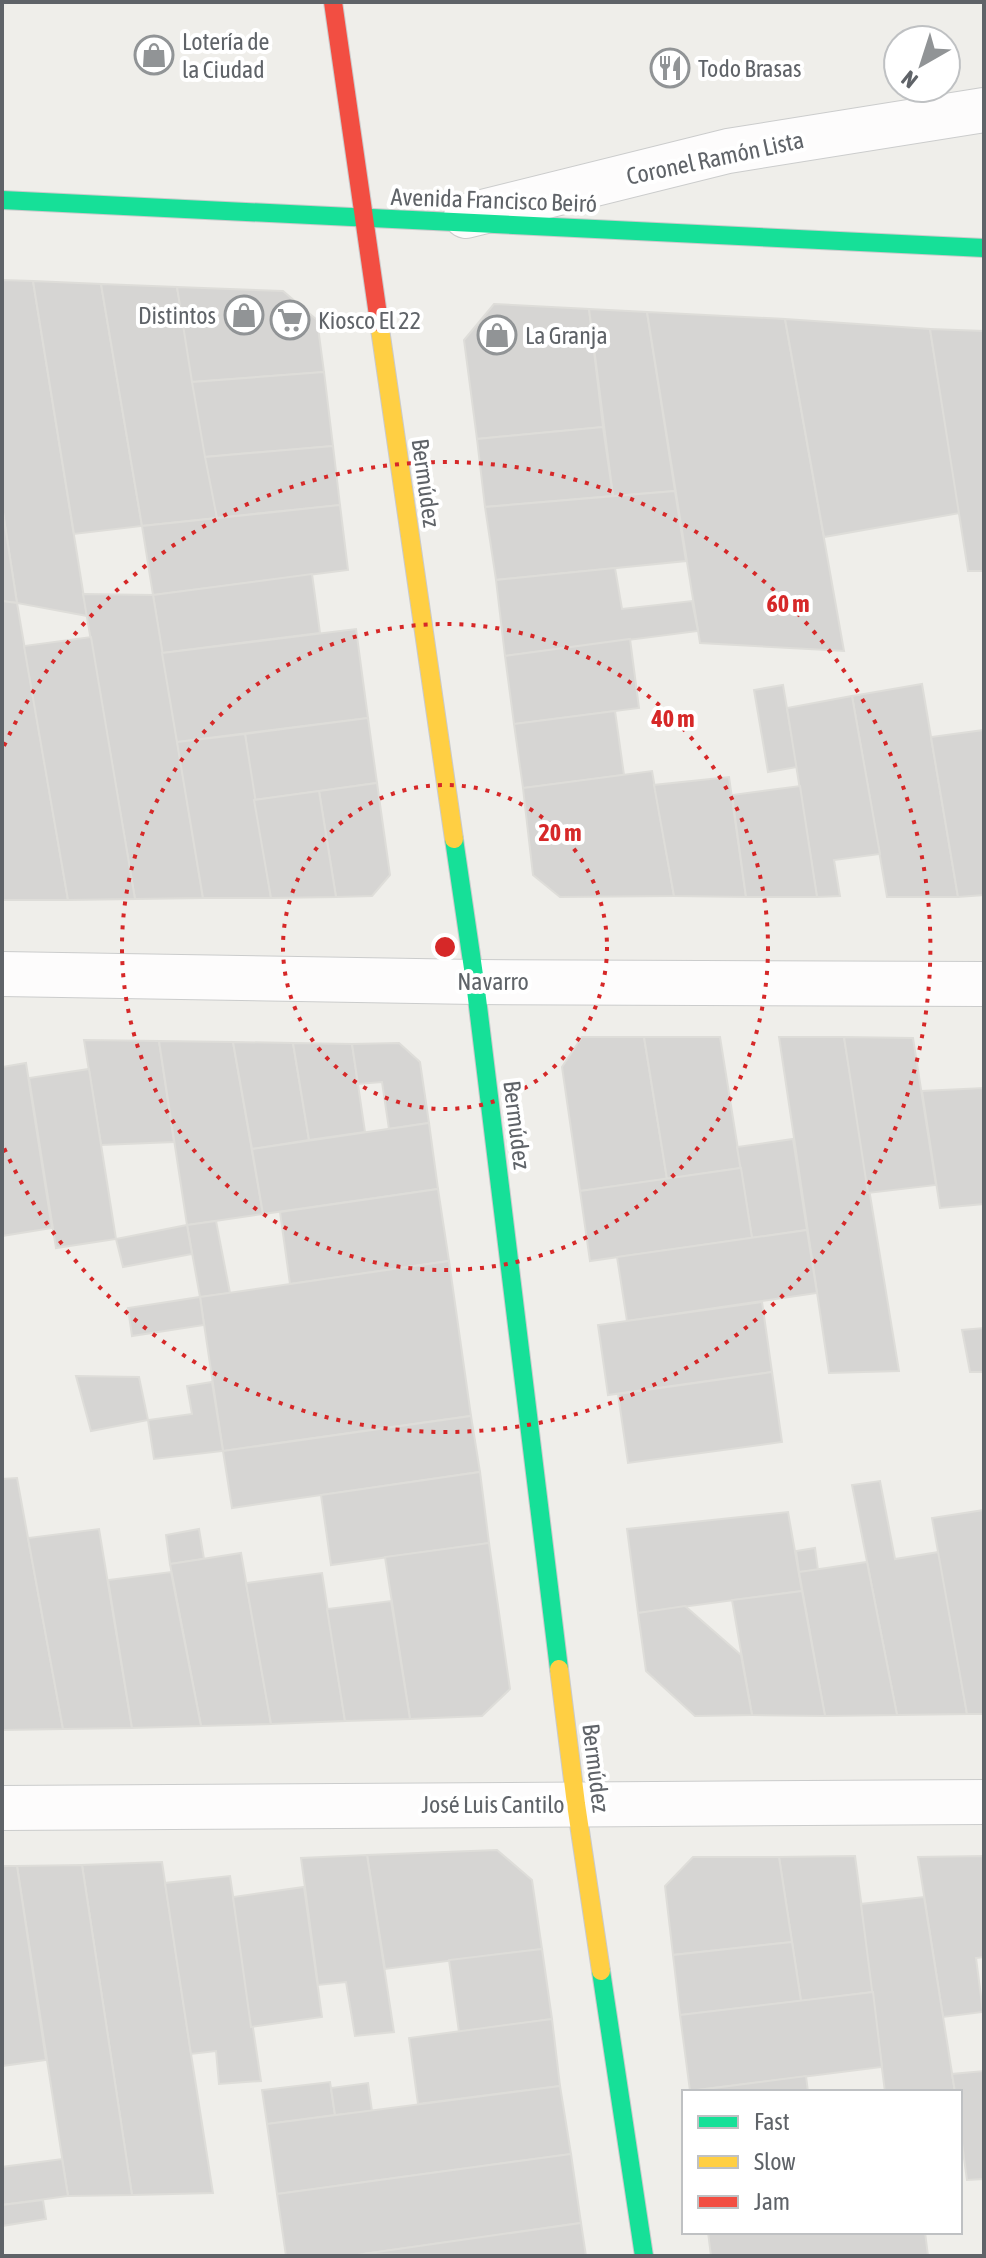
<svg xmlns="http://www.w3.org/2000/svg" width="986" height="2258" font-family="'Asap Condensed',sans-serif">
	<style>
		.building { fill: #d6d5d3; stroke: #deddd9; stroke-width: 2 }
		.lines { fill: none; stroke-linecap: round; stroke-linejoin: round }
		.street-casing { stroke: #cbcccc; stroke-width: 46 }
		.fast-casing { stroke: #cacacb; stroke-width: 20 }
		.slow-casing { stroke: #cacacb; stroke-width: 20 }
		.jam-casing { stroke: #cacacb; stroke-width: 20 }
		.street { stroke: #fdfcfc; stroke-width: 44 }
		.fast { stroke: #16e098; stroke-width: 18 }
		.slow { stroke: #ffcf43; stroke-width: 18 }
		.jam { stroke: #f24e42; stroke-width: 18 }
		.ring { fill: none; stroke: #d62828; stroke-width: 4; stroke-dasharray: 4 8 }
		.labels { text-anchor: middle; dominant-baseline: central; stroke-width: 8; stroke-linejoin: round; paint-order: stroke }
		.poi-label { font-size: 24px; fill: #5f6368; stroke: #fff; text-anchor: start }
		.street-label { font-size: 24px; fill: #5f6368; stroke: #fff }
		.centre { fill: #d62828; stroke: #fff; stroke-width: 4 }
		.ring-label { font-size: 24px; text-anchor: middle; font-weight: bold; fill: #d62828; stroke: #fff; stroke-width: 8; stroke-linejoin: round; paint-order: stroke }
	</style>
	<rect width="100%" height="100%" fill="#efeeea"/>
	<g class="building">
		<path d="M2,280L33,281L87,616L17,603L2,506Z"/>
		<path d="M33,281L101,284L142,526L74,534Z"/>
		<path d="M101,284L177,287L217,518L142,526Z"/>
		<path d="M177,287L283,291L317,320L324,372L192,382Z"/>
		<path d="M494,304L589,309L603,427L477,439L464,340Z"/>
		<path d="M589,309L647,312L675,491L613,496Z"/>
		<path d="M647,312L785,319L844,651L700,643Z"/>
		<path d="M785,319L930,329L960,513L824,537Z"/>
		<path d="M930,329L984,331V571H968Z"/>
		<path d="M324,372L333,446L205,457L192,382Z"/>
		<path d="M603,427L613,496L485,507L477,439Z"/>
		<path d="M333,446L340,505L217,518L205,457Z"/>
		<path d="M675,491L686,561L496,580L485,507Z"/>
		<path d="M340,505L348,570L153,595L142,526Z"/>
		<path d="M2,506L17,603L2,601Z"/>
		<path d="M615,568L622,609L692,601L698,631L505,656L496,580Z"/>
		<path d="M312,574L320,633L162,653L153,595Z"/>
		<path d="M83,594L153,595L203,898L135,899Z"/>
		<path d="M2,601L17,603L68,900H2Z"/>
		<path d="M356,629L368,718L177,742L162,653Z"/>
		<path d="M91,637L135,899L68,900L24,646Z"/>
		<path d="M630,639L639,708L514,724L505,656Z"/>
		<path d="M922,684L931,737L958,897H887L852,696Z"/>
		<path d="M783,685L797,767L768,772L754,690Z"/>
		<path d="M852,696L880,854L834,860L840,896L817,897L787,708Z"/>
		<path d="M615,711L624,775L523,788L514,724Z"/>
		<path d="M368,718L377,783L254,800L245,734Z"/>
		<path d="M984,730V895L958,897L931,737Z"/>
		<path d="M245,734L271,898H203L177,742Z"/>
		<path d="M652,771L674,896L560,897L533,875L523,788Z"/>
		<path d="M729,777L746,897L674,896L654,785Z"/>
		<path d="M377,783L390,875L372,896L336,897L319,791Z"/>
		<path d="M800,786L817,897H746L732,795Z"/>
		<path d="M319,791L336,897L271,898L254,800Z"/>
		<path d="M582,1037H644L667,1179L580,1191L562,1067Z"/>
		<path d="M644,1037H720L741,1168L667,1179Z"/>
		<path d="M779,1037H844L899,1371L829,1373Z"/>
		<path d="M844,1037L913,1038L936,1185L868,1193Z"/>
		<path d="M84,1040L159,1041L174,1142L101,1145Z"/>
		<path d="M159,1041L233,1042L263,1214L187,1225Z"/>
		<path d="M233,1042L293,1043L309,1140L252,1149Z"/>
		<path d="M293,1043L352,1044L365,1132L309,1140Z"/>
		<path d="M399,1043L420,1062L429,1123L389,1129L382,1082L358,1084L352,1044Z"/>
		<path d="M26,1063L52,1228L2,1236V1067Z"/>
		<path d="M89,1069L116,1239L56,1248L29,1078Z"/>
		<path d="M984,1088V1204L940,1208L922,1091Z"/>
		<path d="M429,1123L438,1189L263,1214L252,1149Z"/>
		<path d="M793,1139L807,1230L752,1238L737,1147Z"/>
		<path d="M741,1168L752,1238L590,1261L580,1191Z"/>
		<path d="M438,1189L449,1261L290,1284L280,1212Z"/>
		<path d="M216,1221L230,1293L200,1297L187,1225Z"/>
		<path d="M187,1225L192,1254L123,1267L116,1239Z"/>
		<path d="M807,1230L817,1293L627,1321L617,1257Z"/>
		<path d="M449,1261L471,1416L223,1451L200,1297Z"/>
		<path d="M200,1297L204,1325L132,1336L128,1308Z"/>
		<path d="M762,1302L772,1372L608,1395L598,1325Z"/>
		<path d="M984,1328V1372H970L962,1330Z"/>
		<path d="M772,1372L782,1442L628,1463L618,1394Z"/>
		<path d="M76,1376L139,1377L148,1420L91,1431Z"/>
		<path d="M212,1382L223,1451L154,1459L148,1420L192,1414L187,1386Z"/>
		<path d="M471,1416L480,1472L232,1508L223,1451Z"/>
		<path d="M480,1472L489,1543L331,1565L321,1495Z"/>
		<path d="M17,1478L28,1538L63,1729L2,1730V1479Z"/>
		<path d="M880,1481L895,1559L939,1552L967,1714L897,1715L852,1485Z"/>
		<path d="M984,1510V1714H967L932,1518Z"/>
		<path d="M788,1512L802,1591L638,1613L627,1529Z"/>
		<path d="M99,1529L132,1728L63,1729L28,1538Z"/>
		<path d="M199,1529L204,1559L170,1564L166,1535Z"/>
		<path d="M489,1543L510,1689L482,1716L410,1719L385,1557Z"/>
		<path d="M815,1548L818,1570L799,1572L796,1551Z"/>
		<path d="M241,1553L271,1724L201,1726L170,1564Z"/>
		<path d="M867,1562L897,1715L825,1716L799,1572Z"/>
		<path d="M171,1572L201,1726L132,1728L108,1580Z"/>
		<path d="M322,1573L345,1721L271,1724L246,1583Z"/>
		<path d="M802,1591L825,1716L752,1715L732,1600Z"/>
		<path d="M391,1601L410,1719L345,1721L327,1609Z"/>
		<path d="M685,1606L741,1655L752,1715L695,1716L646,1671L638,1613Z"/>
		<path d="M497,1850L532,1880L542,1949L385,1969L367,1855Z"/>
		<path d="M367,1855L394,2032L355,2036L346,1982L318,1985L301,1858Z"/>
		<path d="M855,1856L873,1992L801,2001L779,1857Z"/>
		<path d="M984,1856V1957L976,1958L983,2012L943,2017L918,1857Z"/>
		<path d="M693,1857H779L792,1942L673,1955L665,1886Z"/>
		<path d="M162,1862L191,2054L213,2193L132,2195L82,1865Z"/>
		<path d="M82,1865L132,2195L68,2196L17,1866Z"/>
		<path d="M2,1866H17L46,2060L2,2066Z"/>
		<path d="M230,1876L261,2081L219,2084L216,2051L191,2054L165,1883Z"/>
		<path d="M304,1887L322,2017L251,2027L233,1897Z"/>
		<path d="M924,1897L955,2092H885L861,1904Z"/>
		<path d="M792,1942L801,2001L680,2015L673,1955Z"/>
		<path d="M542,1949L552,2019L459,2032L449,1960Z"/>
		<path d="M873,1992L882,2067L690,2091L680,2015Z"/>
		<path d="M552,2019L560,2086L418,2104L409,2038Z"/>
		<path d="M984,2071V2179L967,2180L960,2129V2092H955L952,2074Z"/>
		<path d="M806,2076L808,2092H690V2091Z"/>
		<path d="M330,2082L335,2115L267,2124L262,2090Z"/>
		<path d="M368,2083L372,2111L335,2115L331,2088Z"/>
		<path d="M560,2086L571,2154L277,2194L267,2124Z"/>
		<path d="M571,2154L581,2223L350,2256H286L277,2194Z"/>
		<path d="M62,2159L68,2196L2,2205V2167Z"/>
		<path d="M43,2200L46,2219L2,2226V2205Z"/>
		<path d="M581,2223L586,2256L363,2254Z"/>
		<path d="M708,2232H925L928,2256H711Z"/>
	</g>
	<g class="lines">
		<defs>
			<g id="street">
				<path d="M466,216L728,151L984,110"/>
				<path d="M2,974L475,982L984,984"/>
				<path d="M2,1808L984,1802"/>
			</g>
			<g id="fast">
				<path d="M2,200L984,248"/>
				<path d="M454,839L475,982L559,1669"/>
				<path d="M601,1971L644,2256"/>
			</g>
			<g id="slow">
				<path d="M379,322L454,839"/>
				<path d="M559,1669L576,1804L601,1971"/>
			</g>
			<path id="jam" d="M333,2L379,322"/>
		</defs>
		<use href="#street" class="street-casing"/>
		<use href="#fast" class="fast-casing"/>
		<use href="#slow" class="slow-casing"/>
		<use href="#jam" class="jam-casing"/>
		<use href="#street" class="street"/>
		<use href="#fast" class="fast"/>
		<use href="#slow" class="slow"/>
		<use href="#jam" class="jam"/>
	</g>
	<g class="ring">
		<circle cx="445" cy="947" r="162"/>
		<circle cx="445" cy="947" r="323"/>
		<path d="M4 746A485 485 0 1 1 4 1148"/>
	</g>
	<defs>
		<symbol id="shop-ring" viewBox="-11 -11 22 22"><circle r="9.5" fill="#fff" stroke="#919496" stroke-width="1.5"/><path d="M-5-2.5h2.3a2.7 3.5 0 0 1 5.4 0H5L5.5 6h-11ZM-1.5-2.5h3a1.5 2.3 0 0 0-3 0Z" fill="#919496"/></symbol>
		<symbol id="restaurant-ring" viewBox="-11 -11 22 22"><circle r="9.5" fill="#fff" stroke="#919496" stroke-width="1.5"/><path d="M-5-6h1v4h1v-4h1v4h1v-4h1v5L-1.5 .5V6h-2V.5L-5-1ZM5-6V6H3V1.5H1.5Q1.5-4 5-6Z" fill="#919496"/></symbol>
		<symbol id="supermarket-ring" viewBox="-11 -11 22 22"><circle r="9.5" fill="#fff" stroke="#919496" stroke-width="1.5"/><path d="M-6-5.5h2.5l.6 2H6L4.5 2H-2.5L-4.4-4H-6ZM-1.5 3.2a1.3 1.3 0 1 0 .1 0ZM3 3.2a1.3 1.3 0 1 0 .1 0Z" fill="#919496"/></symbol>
	</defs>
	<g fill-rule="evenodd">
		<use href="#shop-ring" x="132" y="33" width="44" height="44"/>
		<use href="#restaurant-ring" x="648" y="46" width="44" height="44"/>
		<use href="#shop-ring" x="222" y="293" width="44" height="44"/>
		<use href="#supermarket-ring" x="268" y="298" width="44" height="44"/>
		<use href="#shop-ring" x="475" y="313" width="44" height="44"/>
	</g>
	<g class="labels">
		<g class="poi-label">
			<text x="182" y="41">Lotería de<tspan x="182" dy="28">la Ciudad</tspan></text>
			<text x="698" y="68">Todo Brasas</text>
			<text x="216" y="315" text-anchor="end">Distintos</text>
			<text x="318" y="320">Kiosco El 22</text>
			<text x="525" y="335">La Granja</text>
		</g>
		<g class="street-label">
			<text transform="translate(715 158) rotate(-12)">Coronel Ramón Lista</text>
			<text transform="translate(494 200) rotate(2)">Avenida Francisco Beiró</text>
			<text transform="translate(426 483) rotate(82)">Bermúdez</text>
			<text x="493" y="981">Navarro</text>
			<text transform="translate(517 1125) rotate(83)">Bermúdez</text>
			<text transform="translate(596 1768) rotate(83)">Bermúdez</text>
			<text x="493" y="1804">José Luis Cantilo</text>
		</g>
	</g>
	<circle cx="445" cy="947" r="12" class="centre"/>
	<g class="ring-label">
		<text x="788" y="612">60 m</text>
		<text x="673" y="727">40 m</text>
		<text x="560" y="841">20 m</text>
	</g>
	<rect width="986" height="2258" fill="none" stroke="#5f6368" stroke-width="8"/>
	<rect x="682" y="2090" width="280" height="144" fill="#ffffff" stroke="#bfc1c3" stroke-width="2"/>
	<rect x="698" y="2116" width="40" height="12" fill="#16e098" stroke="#bfc1c3" stroke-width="2"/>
	<text x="754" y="2130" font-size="24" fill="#5f6368">Fast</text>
	<rect x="698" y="2156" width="40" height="12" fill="#ffcf43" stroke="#bfc1c3" stroke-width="2"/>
	<text x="754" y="2170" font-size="24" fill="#5f6368">Slow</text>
	<rect x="698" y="2196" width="40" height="12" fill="#f24e42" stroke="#bfc1c3" stroke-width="2"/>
	<text x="754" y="2210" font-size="24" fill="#5f6368">Jam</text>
	<g transform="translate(922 64) rotate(219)"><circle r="38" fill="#ffffff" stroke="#bfc1c3" stroke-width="2"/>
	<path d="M0-6L14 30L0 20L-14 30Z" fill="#919496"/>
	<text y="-12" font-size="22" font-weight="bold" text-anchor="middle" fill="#5f6368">N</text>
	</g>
</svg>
